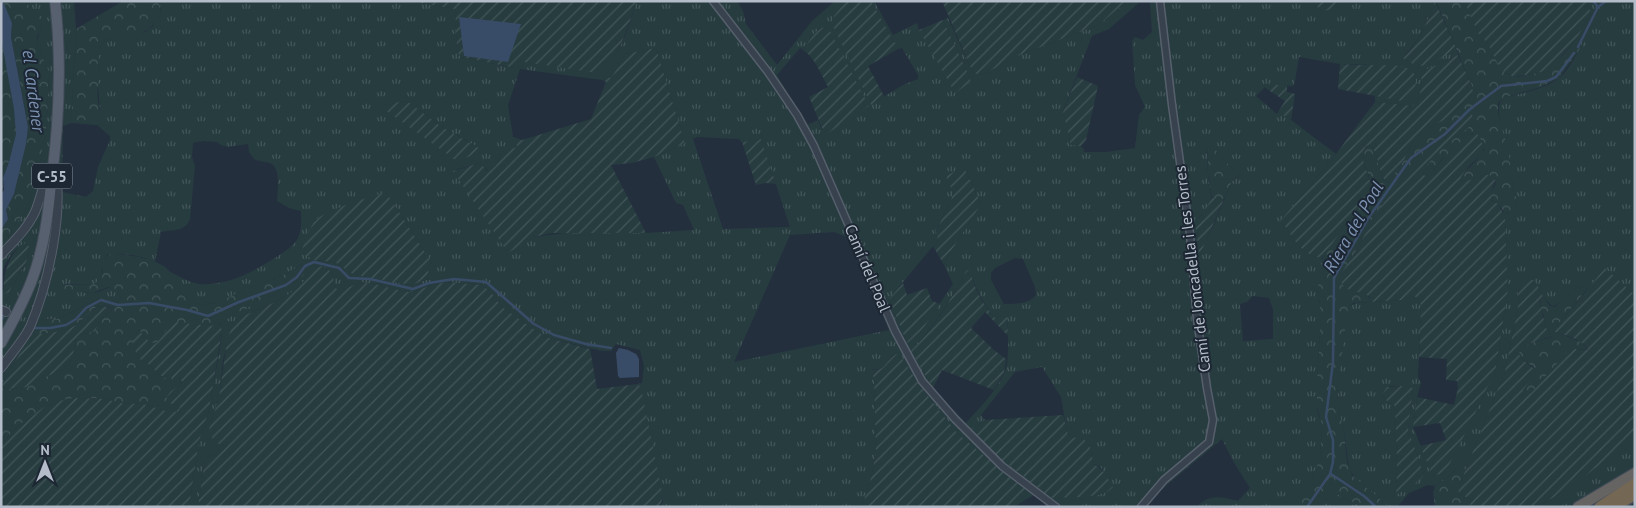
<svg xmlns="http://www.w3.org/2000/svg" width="1636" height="508" font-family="'PT Sans',sans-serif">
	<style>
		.grass { fill: url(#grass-tufts); fill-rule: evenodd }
		.forest { fill: url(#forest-crowns) }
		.garden { fill: url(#garden-furrows) }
		.water { fill: #394c67 }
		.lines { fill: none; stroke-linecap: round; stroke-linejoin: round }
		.stream { stroke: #394c67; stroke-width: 2.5 }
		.minor-casing { stroke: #565f6c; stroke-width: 9 }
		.tertiary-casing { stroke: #565f6c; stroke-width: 10 }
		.primary-casing { stroke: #414a57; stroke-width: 12 }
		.trunk-casing { stroke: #434c59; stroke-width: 12 }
		.motorway-casing { stroke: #434c59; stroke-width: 14 }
		.minor { stroke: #38414e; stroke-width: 6 }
		.tertiary { stroke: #38414e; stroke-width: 8 }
		.primary { stroke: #56606e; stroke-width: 10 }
		.trunk { stroke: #656462; stroke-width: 10 }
		.motorway { stroke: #746855; stroke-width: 11 }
		.labels { text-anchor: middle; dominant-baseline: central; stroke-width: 4; stroke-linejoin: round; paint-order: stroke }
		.shield { fill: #1d2633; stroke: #878f9c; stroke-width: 1 }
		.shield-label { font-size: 15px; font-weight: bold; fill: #b4bcc9 }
		.street-label { font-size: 16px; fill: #b4bcc9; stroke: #1d2633 }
		.water-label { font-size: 18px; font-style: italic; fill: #7c92b1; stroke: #1d2633 }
	</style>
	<defs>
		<pattern id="grass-tufts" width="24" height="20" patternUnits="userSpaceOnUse" patternTransform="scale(1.25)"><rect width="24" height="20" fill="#263c3f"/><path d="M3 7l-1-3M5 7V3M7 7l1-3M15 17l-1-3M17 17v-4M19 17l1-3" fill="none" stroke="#435659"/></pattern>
		<pattern id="forest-crowns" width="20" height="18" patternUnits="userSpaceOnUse" patternTransform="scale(1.25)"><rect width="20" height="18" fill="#263c3f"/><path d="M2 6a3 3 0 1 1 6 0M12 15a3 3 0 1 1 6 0" fill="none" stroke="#435659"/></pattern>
		<pattern id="garden-furrows" width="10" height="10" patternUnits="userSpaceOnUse" patternTransform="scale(1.25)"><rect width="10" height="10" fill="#263c3f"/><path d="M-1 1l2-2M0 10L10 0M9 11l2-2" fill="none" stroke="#435659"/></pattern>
	</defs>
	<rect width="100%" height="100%" fill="#242f3e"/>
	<g class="grass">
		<path d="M26,1H74L76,29L71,123L63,126L62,192L86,197L93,191L98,167L110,140V136L97,125L101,124L98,85V80L101,75C96,65 97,43 109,38L145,32L152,27L161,12V8L157,1H408L455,9L457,52L461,57L514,68L518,61L601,71C621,54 630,26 636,1H737L743,11L746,24L777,65L812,21L835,1H845L834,16L871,104L905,84L918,79V75L902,48L898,49L871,1H874L893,35L917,23L919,30L971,82L969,76L943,20L948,18L973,73L982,75L1020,55L1098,25L1128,1H1141L1109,29L1092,36L1063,111L1071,145H1079L1084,149V152H1106L1135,148L1139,115L1145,107L1135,85L1132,41L1135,37L1143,40L1152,32L1150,1H1311L1323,12L1336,7L1339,1H1435C1430,19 1416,46 1402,58C1407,60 1412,65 1417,65C1427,67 1447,54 1456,48L1458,55L1421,72C1422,85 1421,94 1415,106L1375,102V95L1402,101L1376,65L1340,64L1299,57L1294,86L1273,85L1267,89L1265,87L1256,96L1277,114L1278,112L1291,120L1336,154L1281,220C1291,235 1302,257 1322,258L1318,289L1320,306V331L1317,380V410L1322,425L1320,458L1309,485L1290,507H1197C1208,493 1224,497 1238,501L1250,488L1233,461L1222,439L1156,494L1145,507H1052L1034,495L1013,507H1009L1018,499L1031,492L1017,483L957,433L918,383L902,358L893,355C886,362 883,372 872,369L874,379L876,454L871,478L862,507H660L663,501L641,389L638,384L642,383L644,366L640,350L616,344L611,351H602L545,337L502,307L490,291L481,285L447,282L432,285L413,292H406L379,285L360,282L343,290H338L335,287L332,272L325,268L314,266C300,296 267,305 239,318L233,322L223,360L219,397L209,429L223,446L217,452L205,459L198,507H189L199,441L209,410L221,342L222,331L220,324C244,305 274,298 298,280L302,264C283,277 266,282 245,290C231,295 216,306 201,304C184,302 182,289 169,282L168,279L170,272C179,276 190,283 199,284C228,286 255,271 278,256C285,251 294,246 298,238C302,230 301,219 301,211L289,208L277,201C277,191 282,168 270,163C264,161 259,162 254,159L249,152L248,144L228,147L221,145L217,142L202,141L193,143L192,157L195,166L190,219C186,231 173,230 161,232L155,262C142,256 121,252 107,255L101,266L103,275L95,284H65C73,287 84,295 93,293C106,292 105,283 119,292L121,300L115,302C93,293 76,314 56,319C50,320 44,318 37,321L18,357L6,376L1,387V286L2,290L11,289L27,260L29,247L27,243C14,246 3,265 1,277V244L26,210L33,192L41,157L47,121L49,72L37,45C37,37 40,33 43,25C39,11 33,13 26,1ZM820,28L869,106L822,130L818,120L807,125L777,75L800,48L803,50L814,34ZM656,48L685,143L654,157L676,203L683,205L694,230L646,233H565L533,237L454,170L480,163L489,171C501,166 495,162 501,154C505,149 512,150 517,147L518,145L513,137L508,105L520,69L602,80L612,77L625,54ZM402,101L410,103L439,125L483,150L381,107ZM697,137L739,139L742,142L761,139L790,227L723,229L693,139ZM1209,142L1239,177L1232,181L1230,186L1214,224L1199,256L1195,220C1218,204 1210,197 1208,174C1207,164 1209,155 1206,146ZM964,167L981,204L946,259L944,265L953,284L919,334L907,343L889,299L938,240L936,230L952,198V190ZM386,192L432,263L428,264L429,279L411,285L350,273L341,265L333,262L313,260L315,220L332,211ZM834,232L852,239L889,330L734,362L790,235ZM1015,258L1023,259L1035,287L1036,295C1029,304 1015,304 1004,304L991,280V273L995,268ZM969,269C975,287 983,304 996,319L1003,316L1007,317C1008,330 1010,363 1004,374C995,393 979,408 966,423L934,390L912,351C934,325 950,302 966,271ZM1253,296L1269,298L1273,309V339L1243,341L1240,304L1247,302ZM1042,367L1061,397L1067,432L1071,437L1089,444L1093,457L1092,464L1099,466L1103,470L1099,495L1072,496L971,429L985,420L981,415L1015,372Z"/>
		<path d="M1586,1H1635V295L1605,269L1587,289L1580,286C1570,291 1562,301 1553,307L1544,298L1539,289L1519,284L1518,308L1505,371L1467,467L1462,465L1456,468L1451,475L1435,486L1428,485L1409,493L1397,507H1389L1355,478L1349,468L1344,430L1337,404L1338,384L1348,307L1356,303L1401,300L1414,296L1418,299L1421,305L1418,377L1421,383L1417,397L1413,427L1433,476L1444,473L1470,424L1488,386L1494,379L1508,290L1505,217L1502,212L1508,214L1516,208C1518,198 1513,191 1512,181C1510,172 1510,163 1508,154C1506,141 1492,107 1503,98C1521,93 1544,90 1559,78C1569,70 1575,56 1582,46L1578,40H1576L1591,12ZM1408,384L1413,389L1408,429L1424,475L1396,494L1397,464L1395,408L1394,405L1384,399L1383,393L1389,386H1403Z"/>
		<path d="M1635,438V507H1537C1558,497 1576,482 1595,468C1609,458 1622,450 1635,438Z"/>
		<path d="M1330,494H1337L1362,507H1321Z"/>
	</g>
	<g class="forest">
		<path d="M3,1H26L29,6L43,18V25L37,37V45L49,72L47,121L41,157L33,192L26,210L1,244V230L8,219L6,210L14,194L28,127L11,37L12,23Z"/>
		<path d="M123,1H157C162,8 162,12 157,19C143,42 126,31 105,40C98,49 96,64 101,75C96,84 97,101 100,112C102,117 103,118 101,124L97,125L71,123L76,29Z"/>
		<path d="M1436,1H1464L1478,33L1488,44L1505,73L1511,76L1518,77L1541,72L1563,55L1576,40H1580L1582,46L1559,78L1541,87L1503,98L1498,103V113L1509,154L1512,182L1517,202L1516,211C1500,216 1507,213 1498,204C1496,202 1493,201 1490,199V196L1496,183L1488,174C1479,175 1471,184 1461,180V177C1468,167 1479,160 1484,150L1480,138L1473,133L1442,159L1431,173L1425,176L1423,174C1428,156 1457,137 1471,125L1462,120L1454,126L1441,142L1414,164L1374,216L1354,255L1341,273V276L1345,288L1365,294L1371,299L1369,302L1353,303L1348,308L1337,394L1338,408L1344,430L1347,462L1352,475L1389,507H1362L1337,494H1331L1321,507H1290L1309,485L1320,458L1322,425L1317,407V380L1320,331V306L1318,289L1319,267L1325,253L1371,189C1372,174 1357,160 1366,146L1370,145C1381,156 1376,174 1388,183L1404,160L1414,139L1427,129L1444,120L1469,99L1473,92L1472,86Z"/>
		<path d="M1,38C7,65 17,108 16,134C15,148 9,162 4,175C2,182 5,188 1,194Z"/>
		<path d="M1206,141L1209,142L1239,177L1232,181L1224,199L1212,198L1208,174V153L1206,146L1203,144Z"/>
		<path d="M111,254C126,254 162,259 170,272C167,286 173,281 179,290C185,298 192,303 202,304C216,306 229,296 242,291C264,282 281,279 302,264H306L307,268L302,277L287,288L231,316L218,325L208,326L175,322C168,329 164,339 155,344L149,342L139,330L133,333V345L138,358L148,364L160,375L166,378H179L182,384L171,391L167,396L168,402L180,408L179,413L166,411L143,404L118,403L107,399L76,398L63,400L44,407L18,426L1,444V389L23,388L31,385L42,378L63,370L72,359L76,339L79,335L95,331L101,319L113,308C93,300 90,315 77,324C68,331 43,336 32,334L31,332L34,329L37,321C43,318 50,320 56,319C77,314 93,293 115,302L121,300L119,292L108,287L93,293L63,291L59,290V285L95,284L103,275V271L100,265C104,261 105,256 111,254Z"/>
		<path d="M1580,286L1587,289L1553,331L1581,342L1588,350L1580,349L1567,352L1531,393L1523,390L1532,378L1533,367L1520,357L1519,351L1526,345L1551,337L1550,333L1544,325V316L1540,309L1541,299L1544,298L1550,306L1555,307C1560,301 1573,289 1580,286Z"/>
		<path d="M1462,465L1467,467L1458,490L1459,494L1471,499L1470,507H1435L1433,493L1435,486L1451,475L1457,467Z"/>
	</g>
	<g class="garden">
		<path d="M408,1H636C632,17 617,64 601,71C599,72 593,72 590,72L518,61L515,68L461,57L457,52L455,9Z"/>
		<path d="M845,1H871L898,49L868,66L884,96L871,105L832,24L834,16Z"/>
		<path d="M942,1H1128L1098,25L1020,55L982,75L973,73Z"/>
		<path d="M1311,1H1339L1336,7L1323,12Z"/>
		<path d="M1435,1L1456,48C1446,55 1429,69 1416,65C1411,64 1407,60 1402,58C1416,48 1430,18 1435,1Z"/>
		<path d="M1464,1H1586L1591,12L1576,40L1551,67L1541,72L1514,77L1505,73L1498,64L1488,44L1478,33Z"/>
		<path d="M943,20L969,76L971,82L955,93L919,30Z"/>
		<path d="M825,27L830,31L869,106L825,135L809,97L828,87C821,74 815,58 803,50C809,42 815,29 825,27Z"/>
		<path d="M656,48L685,143L654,157L632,163L611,165L646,233H553L533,237L508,253L453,171L480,163L488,171C502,166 495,157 504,151C508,149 513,149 517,147V145L513,137L522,140L591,119L606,82L602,80L612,77L625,54Z"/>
		<path d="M1458,55L1472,86L1473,92L1469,99L1444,120L1427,129L1414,139L1404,160L1388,183C1376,173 1381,156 1370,145L1366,146C1357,160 1371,174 1371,189L1322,258C1302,257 1291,235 1281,220L1336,154L1375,102L1415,106C1421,94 1422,85 1421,72Z"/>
		<path d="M1340,64C1351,65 1362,65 1372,65C1396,65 1427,62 1412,97L1402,101L1338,89Z"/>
		<path d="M1077,77L1098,86L1086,140L1081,146L1071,145L1063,112Z"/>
		<path d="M1273,85H1287V92L1295,94L1291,120L1278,112L1285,101L1267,89Z"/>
		<path d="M402,101L410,103L439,125L484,151L457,161L381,107Z"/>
		<path d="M1472,114L1473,120L1471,125C1457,138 1428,156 1423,174L1425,176C1433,173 1436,166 1442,160C1449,152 1466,135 1476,133C1481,138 1484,146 1483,153L1469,166L1461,177V179C1474,186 1485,165 1495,180L1490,199L1498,204L1505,217L1508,290L1494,379L1488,386L1470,424L1447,469L1444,473L1433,476L1420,446L1446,440L1440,423L1413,427L1417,397L1454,405L1458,388L1457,381L1446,380L1447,359L1419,357L1421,305L1418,299L1414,296L1401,300L1369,302L1371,299L1369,296L1345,288L1341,282V273L1354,255L1374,216L1414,163L1441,142L1459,122L1467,116Z"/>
		<path d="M761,139L776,184L766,183L756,185L742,142Z"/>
		<path d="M964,167L981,204L946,259L944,265L933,246L938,240L936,231L952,198V190L946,176Z"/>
		<path d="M386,192L432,263L428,265L429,279L411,285L356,275L348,272L341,265L333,262L313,260L302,252C303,245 311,224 316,220C330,208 368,198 386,192Z"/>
		<path d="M1212,198L1224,199L1199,257L1195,220L1202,215Z"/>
		<path d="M27,243L29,247L27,260L9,292L5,294C0,279 11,246 27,243Z"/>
		<path d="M313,266L325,268L332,272L335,287L338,290H343L360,282L379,285L406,292H413L432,285L447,282L481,285L490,291L502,307L545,337L590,349L597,389L638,384L641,388L663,497L660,506L198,507L205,459L217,452L222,446L213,440L209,429L219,397L227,341L233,322L239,318C267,305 301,296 313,266Z"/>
		<path d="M1605,268L1635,295V438L1622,450L1594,469L1568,489L1537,507H1470L1471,499L1459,494L1458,489L1505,371L1518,308L1519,284L1532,280L1536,283L1544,298L1540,301C1539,313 1545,314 1544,325L1551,335L1549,337L1526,345L1519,352L1520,357L1534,369L1533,377L1523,390L1531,393L1567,352L1575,349L1588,350C1582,338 1565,336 1553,331Z"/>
		<path d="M970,269C973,287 983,305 996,319L1004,314L1007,317L1008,336L985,312L971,328L994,350L1006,359L1004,373L994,390L942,370L933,388L911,351C934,328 951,300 966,271Z"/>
		<path d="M903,283L907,295L927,288L932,301L940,304L919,334L907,343L889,299Z"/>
		<path d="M102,306L113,308L101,319L95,331L79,335L76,339L72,359L63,370L42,378L31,385L23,388L1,389L6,376L18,357L31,332L34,334C46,334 71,331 80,322C87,315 90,308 102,306Z"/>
		<path d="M175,322L210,326L220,324L222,331L209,410L199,441L189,507H1V444L18,426L44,407L63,400L76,398L107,399L118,403L143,404L166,411L180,412V408L168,402L167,396L171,391L182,384V382L179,378H166L160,375L148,364L138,358L133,345V331L137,330C145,333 147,345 157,343L168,328Z"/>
		<path d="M897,354L900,355L902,358L918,383L957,433L1017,483L1031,493L1018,499L1009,507H862L871,478L876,454L874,379L871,369C885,374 886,358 897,354Z"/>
		<path d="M1408,383L1413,389L1408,429L1424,475L1419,481L1396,495L1397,464L1395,408L1394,405L1384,399L1383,393L1387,387L1403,386Z"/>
		<path d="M1063,415C1065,420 1066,429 1068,434C1072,440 1078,436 1083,439C1091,443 1094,456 1092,464C1103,467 1107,478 1113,487C1105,499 1066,497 1052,498L993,453L971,429L985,420Z"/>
	</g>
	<g class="water">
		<path d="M1,1H3L12,23L11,37L28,127L26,144L14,194L6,210L8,219L1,230V194L4,190L3,178L9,162L16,134L14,109L1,38Z"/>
		<path d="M459,17L521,24L508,62L464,56Z"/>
		<path d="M619,348L628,350L636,354L639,359V377L620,378L618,376L616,353Z"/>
	</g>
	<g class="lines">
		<g class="stream">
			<path d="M1593,1L1598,7"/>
			<path d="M1578,47L1598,7L1606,1"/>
			<path d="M1,317L3,318"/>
			<path d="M34,328H50L66,325L76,319L86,308L101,300L118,305L149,303L187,310L208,316L239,302L286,285L297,277L305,266L314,262L339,268L349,278L370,279L413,289L429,283L454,279L486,282L534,324L554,335L586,344L611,348"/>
			<path d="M1331,474L1364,496L1376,507"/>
			<path d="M1307,507L1330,474L1333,462V440L1326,417L1333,362L1334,278L1369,217L1411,158L1445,134L1470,109L1501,86L1547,81L1556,77L1574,53"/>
		</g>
		<defs>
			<g id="minor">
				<path d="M713,1L768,72L797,115L814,146L895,331L922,381L955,419L1002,466L1056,507"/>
				<path d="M1141,507L1164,480L1209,442L1213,420L1207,388L1197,319L1190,234L1172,105L1160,1"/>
			</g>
			<g id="tertiary">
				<path d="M1,255C13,242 27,229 35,212C41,198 43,182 51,168"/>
				<path d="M1,310L6,312"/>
				<path d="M1,368C10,355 23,341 30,327C48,285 64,212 55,168"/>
			</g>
			<path id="primary" d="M1,343C13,321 25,300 33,277C44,247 48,215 51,184C59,124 62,62 55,1"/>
			<path id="trunk" d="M1578,507L1635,473"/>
			<g id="motorway">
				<path d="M1600,507L1635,484"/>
				<path d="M1614,507L1635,494"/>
			</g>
		</defs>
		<use href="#minor" class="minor-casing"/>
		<use href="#tertiary" class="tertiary-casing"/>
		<use href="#primary" class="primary-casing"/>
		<use href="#trunk" class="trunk-casing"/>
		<use href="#motorway" class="motorway-casing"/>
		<use href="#minor" class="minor"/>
		<use href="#tertiary" class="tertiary"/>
		<use href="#primary" class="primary"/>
		<use href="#trunk" class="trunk"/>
		<use href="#motorway" class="motorway"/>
	</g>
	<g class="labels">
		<rect class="shield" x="32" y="163.5" width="40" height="25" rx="4"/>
		<g class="shield-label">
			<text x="52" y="176">C-55</text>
		</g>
		<g class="street-label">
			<text transform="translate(868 268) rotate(67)">Camí del Poal</text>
			<text transform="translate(1192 269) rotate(-97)">Camí de Joncadella i les Torres</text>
		</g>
		<g class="water-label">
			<text transform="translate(34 91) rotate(83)">el Cardener</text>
			<text transform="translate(1353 227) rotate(-60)">Riera del Poal</text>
		</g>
	</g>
	<rect width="1636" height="508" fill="none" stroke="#b4bcc9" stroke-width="5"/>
	<g transform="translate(45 463)" stroke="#1d2633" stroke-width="4" paint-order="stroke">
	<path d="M0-4L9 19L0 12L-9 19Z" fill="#b4bcc9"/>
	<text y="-8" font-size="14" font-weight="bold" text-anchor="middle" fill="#b4bcc9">N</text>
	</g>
</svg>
